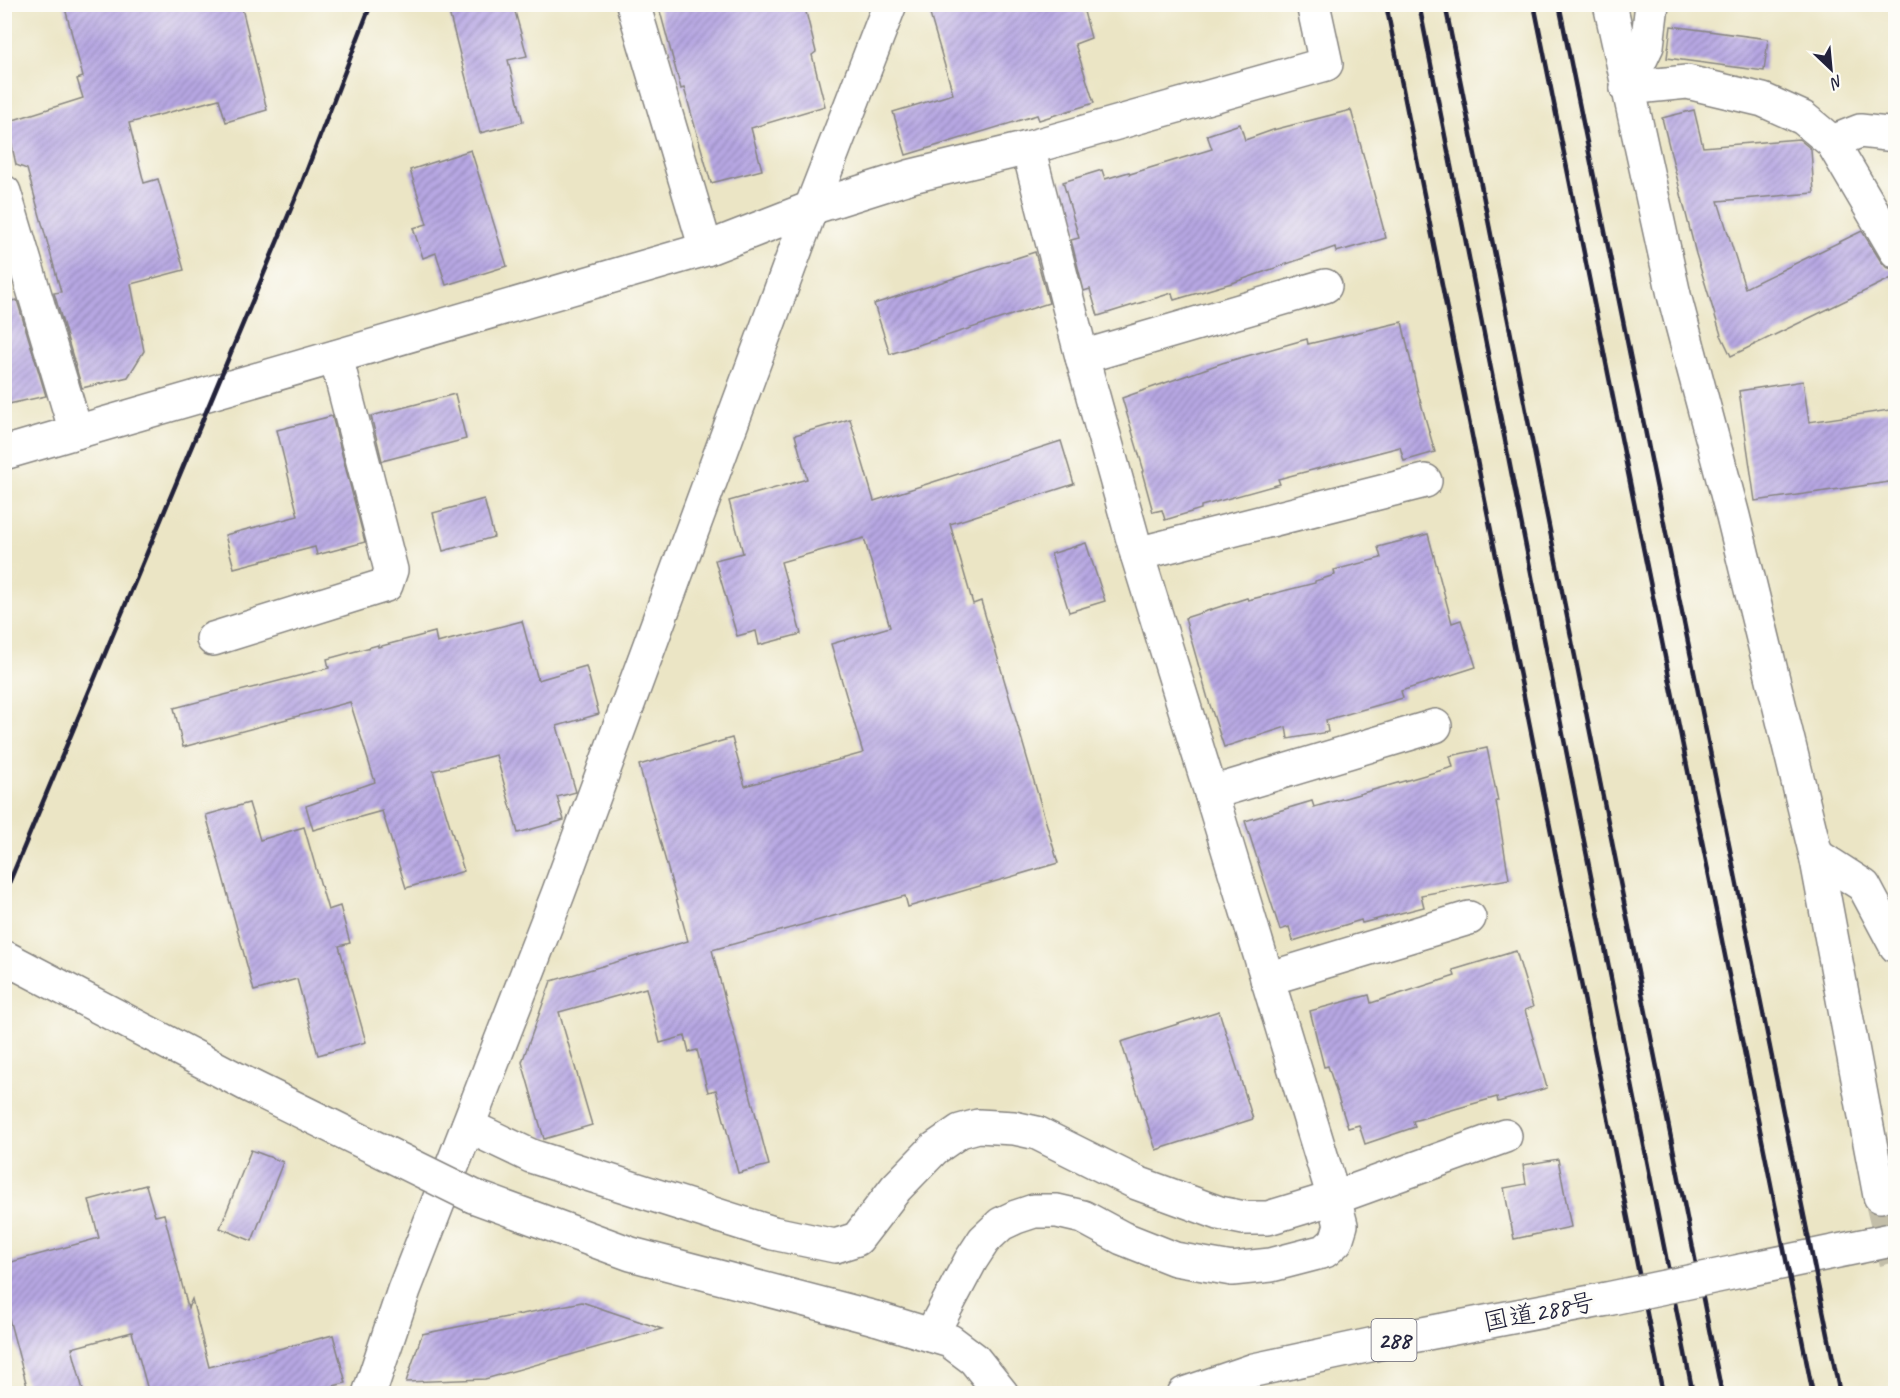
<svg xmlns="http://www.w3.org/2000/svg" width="1900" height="1398" font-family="Caveat,'Klee One',sans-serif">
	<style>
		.building { fill: url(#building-hatch) }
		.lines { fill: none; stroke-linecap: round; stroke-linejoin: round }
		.minor-tunnel { stroke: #c3bea9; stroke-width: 33; stroke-dasharray: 33 16; stroke-linecap: butt }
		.minor-casing { stroke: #868480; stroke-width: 36 }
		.tertiary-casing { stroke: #868480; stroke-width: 36 }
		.trunk-casing { stroke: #868480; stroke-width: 36 }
		.minor { stroke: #fff; stroke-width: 33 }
		.tertiary { stroke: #fff; stroke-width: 33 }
		.trunk { stroke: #fff; stroke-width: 33 }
		.rail { stroke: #22223b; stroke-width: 4.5 }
		.tertiary-bridge-casing { stroke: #868480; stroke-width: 36; stroke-linecap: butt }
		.trunk-bridge-casing { stroke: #868480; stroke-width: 36; stroke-linecap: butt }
		.tertiary-bridge { stroke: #fff; stroke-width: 33 }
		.trunk-bridge { stroke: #fff; stroke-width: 33 }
		.labels { text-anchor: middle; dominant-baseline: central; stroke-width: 6; stroke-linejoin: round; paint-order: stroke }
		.shield { fill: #fdfcf7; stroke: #646373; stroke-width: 1.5 }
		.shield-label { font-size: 24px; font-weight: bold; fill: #22223b }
		.street-label { font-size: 26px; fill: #22223b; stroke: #fdfcf7 }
	</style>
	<defs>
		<pattern id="building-hatch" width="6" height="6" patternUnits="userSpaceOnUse" patternTransform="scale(1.5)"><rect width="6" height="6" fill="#b7a7e3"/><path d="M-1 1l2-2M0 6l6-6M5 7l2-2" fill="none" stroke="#9488b9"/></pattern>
	</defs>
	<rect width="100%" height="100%" fill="#fdfcf7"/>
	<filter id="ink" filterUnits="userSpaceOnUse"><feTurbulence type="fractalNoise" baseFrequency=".0167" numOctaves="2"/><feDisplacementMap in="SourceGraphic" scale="12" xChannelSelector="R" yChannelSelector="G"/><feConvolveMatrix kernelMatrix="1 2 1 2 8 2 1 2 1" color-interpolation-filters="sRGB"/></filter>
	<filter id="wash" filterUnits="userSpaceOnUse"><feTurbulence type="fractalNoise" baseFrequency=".008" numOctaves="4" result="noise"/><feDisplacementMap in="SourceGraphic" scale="24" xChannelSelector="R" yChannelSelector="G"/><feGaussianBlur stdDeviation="1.35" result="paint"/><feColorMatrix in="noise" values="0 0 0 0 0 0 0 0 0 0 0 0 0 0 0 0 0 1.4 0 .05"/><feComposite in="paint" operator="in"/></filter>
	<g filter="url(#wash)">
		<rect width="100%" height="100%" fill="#ebe5c5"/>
		<g id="blocks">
			<g class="building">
				<path d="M64,4H241L267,110L226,122L219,99L129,123L144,183L158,179L184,270L131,284L144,351L128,377L82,388L54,293L61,292L27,169L16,165L7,122L83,98L77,79L83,77Z"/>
				<path d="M480,4H513L527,56L508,60L523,122L480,133L449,12Z"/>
				<path d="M658,4H804L816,52L812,55L825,106L751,128L762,170L711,183L684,88L681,89Z"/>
				<path d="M927,4H1082L1091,38L1075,44L1094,103L1039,120L1037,115L906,155L893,112L953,94Z"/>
				<path d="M1671,26L1768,39L1764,71L1667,58Z"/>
				<path d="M1351,110L1386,238L1336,252L1335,247L1235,282L1174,300L1172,293L1098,316L1090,289L1084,291L1071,240L1079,238L1063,182L1102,170L1105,179L1129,172L1130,174L1212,149L1207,135L1240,124L1245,140L1273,130Z"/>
				<path d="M1694,110L1703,147L1799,139L1811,149L1814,193L1718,201L1745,288L1862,231L1880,260L1886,267L1896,270V276L1731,356L1721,335L1696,254L1662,118Z"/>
				<path d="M471,150L507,266L446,285L436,253L423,258L413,228L427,224L410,170Z"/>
				<path d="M1035,252L1049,303L890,354L874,304Z"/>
				<path d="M17,300L46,396L4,405V302Z"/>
				<path d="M1402,322L1418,393L1435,452L1404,461L1400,447L1278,479L1280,484L1201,506V509L1165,520L1162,510L1153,512L1142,472L1144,471L1122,398L1222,363L1307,339L1308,344Z"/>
				<path d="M1803,381L1809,422L1896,409V481L1755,501L1739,391Z"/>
				<path d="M455,394L466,439L382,461L371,416Z"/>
				<path d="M332,416L365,542L317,555L315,547L234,568L225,535L298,516L277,430Z"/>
				<path d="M850,419L874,501L1061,441L1074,484L950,524L973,604L981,601L1058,863L908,907L905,896L712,950L769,1165L738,1173L716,1090L708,1092L697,1050L689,1052L685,1036L660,1043L646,988L559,1012L592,1125L544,1139L522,1062L551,981L688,941L639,765L732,738L745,786L863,753L831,644L890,627L864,538L781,562L801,634L759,645L756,631L737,636L715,560L743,553L729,501L807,479L795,435Z"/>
				<path d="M484,499L494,537L443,551L433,513Z"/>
				<path d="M1428,534L1452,623L1461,620L1476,667L1401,691L1403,698L1326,720L1328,732L1288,739L1286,727L1224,747L1208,699L1185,618L1247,598L1248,600L1315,583V581L1335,575L1334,570L1381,558L1378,547Z"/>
				<path d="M1086,543L1105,601L1069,612L1051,554Z"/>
				<path d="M522,621L538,680L586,666L599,714L557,726L576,792L557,797L564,820L518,833L496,755L433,771L464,871L406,888L382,811L313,830L306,806L375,782L350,702L183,747L174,708L329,668L327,659L378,645V647L435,632L437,643Z"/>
				<path d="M1487,748L1498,801H1496L1509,879L1421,895L1424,907L1362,923L1361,920L1293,941L1289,927L1280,930L1245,821L1312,801L1314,807L1453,767L1450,756Z"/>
				<path d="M249,803L260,840L304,827L328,910L340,906L350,943L339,946L366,1042L318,1055L297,979L254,991L206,815Z"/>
				<path d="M1516,951L1533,1007L1525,1010L1547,1088L1498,1102L1497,1097L1413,1121L1415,1127L1365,1144L1359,1125L1348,1128L1328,1066L1324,1067L1310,1011L1369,995L1371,1003L1455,976L1453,970Z"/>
				<path d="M1219,1011L1253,1119L1156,1150L1121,1042Z"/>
				<path d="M251,1150L283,1162L252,1241L220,1228Z"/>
				<path d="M1558,1159L1571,1227L1514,1239L1504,1188L1526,1184L1523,1165Z"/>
				<path d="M146,1185L155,1216L164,1214L188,1308L192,1299L209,1367L333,1335L346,1383L333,1386L335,1394H149L132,1332L72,1348L84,1394H29L4,1300V1264L99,1238L89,1200Z"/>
				<path d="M582,1302L662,1329L485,1379L406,1382L422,1334Z"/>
			</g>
		</g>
	</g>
	<g filter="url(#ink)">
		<use href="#blocks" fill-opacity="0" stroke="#868480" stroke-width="1.5"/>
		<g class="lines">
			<path class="minor-tunnel" d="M1880,1196L1896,1262"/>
			<defs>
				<g id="minor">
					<path d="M633,4L706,249"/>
					<path d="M1610,4L1674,295L1733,516L1816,855L1880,1196"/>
					<path d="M1627,88L1687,82L1763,100L1803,118L1832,142L1896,251"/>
					<path d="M1627,88L1647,46L1652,4"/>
					<path d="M1832,142L1860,131L1896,135"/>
					<path d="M1028,148L1082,357L1137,554L1425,481"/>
					<path d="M4,192L76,432"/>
					<path d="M1082,357L1325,286"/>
					<path d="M4,453L706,249L811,208L912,176L1028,148L1326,64L1313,4"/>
					<path d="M1137,554L1211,793L1334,1198L1505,1136"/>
					<path d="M213,639L386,585L391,570L336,357"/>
					<path d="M1211,793L1435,726"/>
					<path d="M1816,855L1864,886L1896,946"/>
					<path d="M1267,979L1469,918"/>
					<path d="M468,1126L531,1156L773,1233L835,1246L857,1239L896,1188L934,1149L960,1131L978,1126L1014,1128L1037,1133L1137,1183L1219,1213L1244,1218H1268L1334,1198L1341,1225L1336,1241L1325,1251L1271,1265L1232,1269L1175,1259L1122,1238L1083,1217L1057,1211H1034L1016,1217L1001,1224L984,1240L971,1260L931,1335"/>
					<path d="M369,1394L404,1290L558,894L811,208L890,4"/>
				</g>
				<path id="tertiary" d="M875,1318L950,1341L974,1359L1002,1394"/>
				<g id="trunk">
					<path d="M1741,1271L1896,1239"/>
					<path d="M1184,1394L1254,1370L1412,1336L1607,1299"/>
				</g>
			</defs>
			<use href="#minor" class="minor-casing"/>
			<use href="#tertiary" class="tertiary-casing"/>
			<use href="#trunk" class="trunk-casing"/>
			<use href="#minor" class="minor"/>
			<use href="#tertiary" class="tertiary"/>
			<use href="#trunk" class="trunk"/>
			<g class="rail">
				<path d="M1386,4L1663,1394"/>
				<path d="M1419,4L1693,1394"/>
				<path d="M1445,4L1722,1394"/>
				<path d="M1534,4L1813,1394"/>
				<path d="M1559,4L1840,1394"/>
				<path d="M4,895L303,180L371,4"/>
			</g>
			<defs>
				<path id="tertiary-bridge" d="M4,957L248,1085L473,1196L631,1254L875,1318"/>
				<path id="trunk-bridge" d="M1607,1299L1741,1271"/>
			</defs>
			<use href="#tertiary-bridge" class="tertiary-bridge-casing"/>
			<use href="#trunk-bridge" class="trunk-bridge-casing"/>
			<use href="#tertiary-bridge" class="tertiary-bridge"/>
			<use href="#trunk-bridge" class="trunk-bridge"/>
		</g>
	</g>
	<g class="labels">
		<rect class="shield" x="1371.5" y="1319" width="45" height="42" rx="4.5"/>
		<g class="shield-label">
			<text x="1394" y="1340">288</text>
		</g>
		<g class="street-label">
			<text transform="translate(1539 1312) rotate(-11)">国道288号</text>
		</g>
	</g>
	<rect width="1900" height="1398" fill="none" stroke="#fdfcf7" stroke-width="24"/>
	<g transform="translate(1831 69) rotate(154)" stroke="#fdfcf7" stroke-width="4.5" paint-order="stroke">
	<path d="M0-4.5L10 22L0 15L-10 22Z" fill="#22223b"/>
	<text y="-9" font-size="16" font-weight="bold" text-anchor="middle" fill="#22223b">N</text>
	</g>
</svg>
